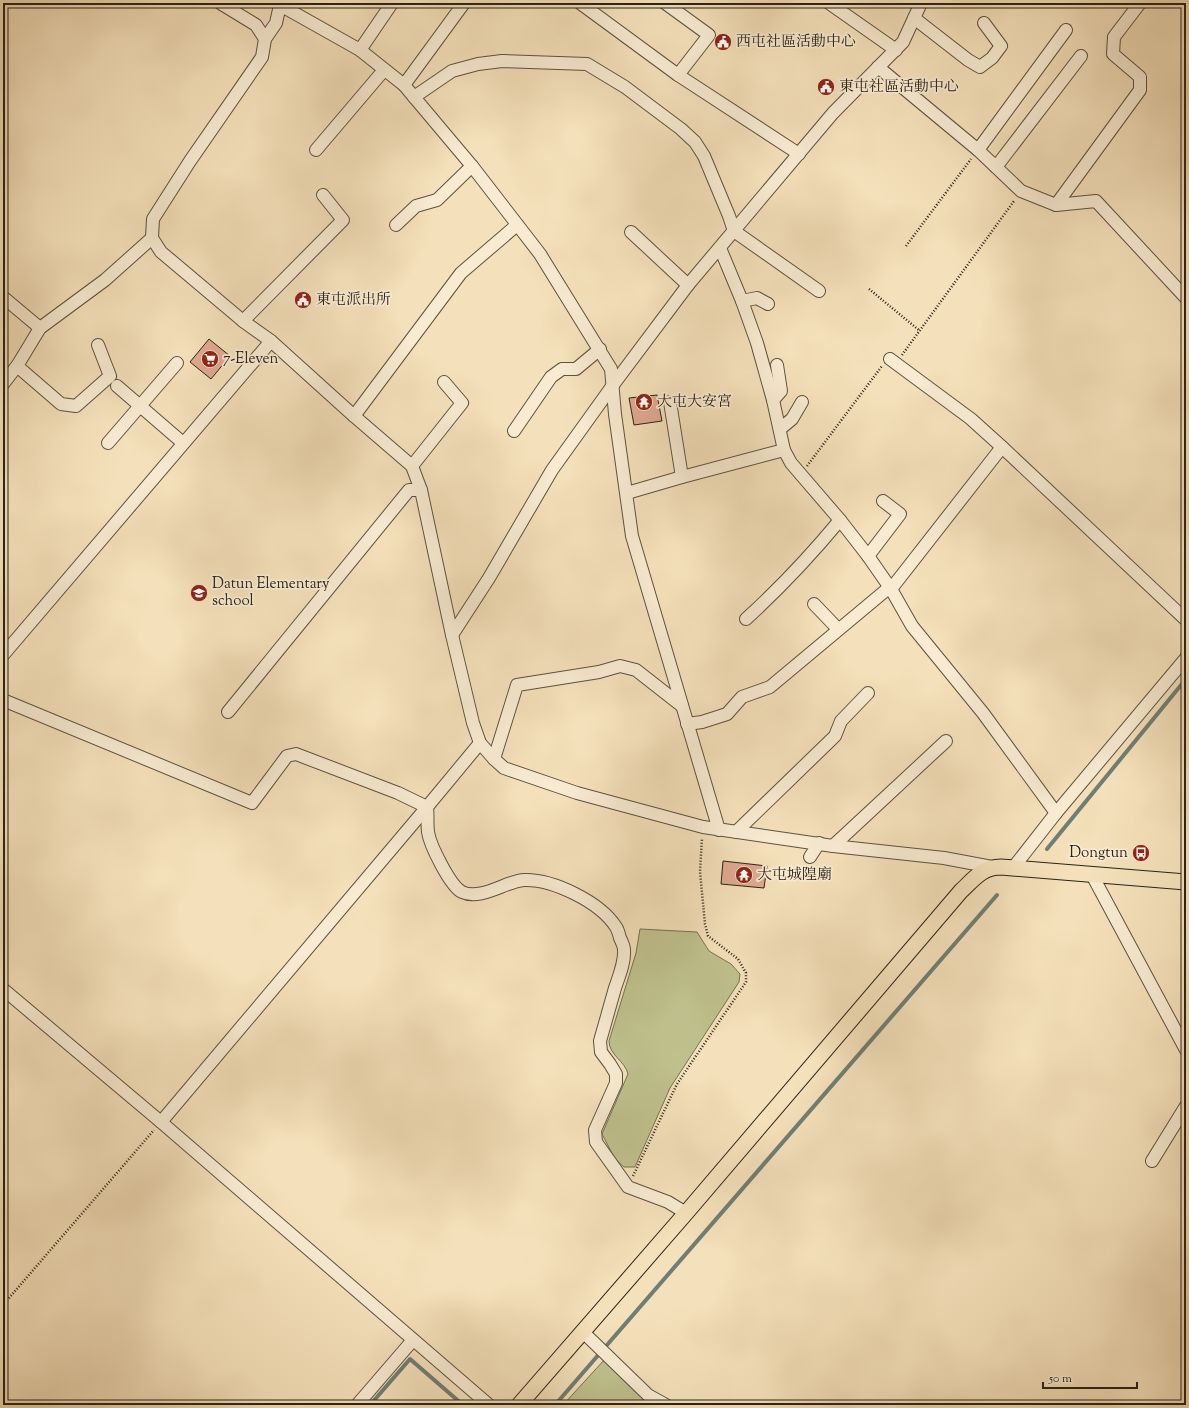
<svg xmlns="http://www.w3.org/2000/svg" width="1189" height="1408" font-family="'Sorts Mill Goudy','Noto Serif TC',serif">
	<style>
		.green { fill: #bfc18d; stroke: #747252 }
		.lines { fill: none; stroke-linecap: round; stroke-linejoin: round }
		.stream { stroke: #6e7f76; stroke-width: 4 }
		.building { fill: #e0a991; stroke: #292218 }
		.minor-casing { stroke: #5c5240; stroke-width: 14 }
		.major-casing { stroke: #292218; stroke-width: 17 }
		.path { stroke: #292218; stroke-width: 2.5; stroke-dasharray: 1 2; stroke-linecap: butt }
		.minor { stroke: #f8ebd2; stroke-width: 12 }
		.major { stroke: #f4e0ba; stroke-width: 15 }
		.labels { text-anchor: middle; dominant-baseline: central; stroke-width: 3.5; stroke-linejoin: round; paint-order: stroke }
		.poi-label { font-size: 15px; fill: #292218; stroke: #f8ebd2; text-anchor: start }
	</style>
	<rect width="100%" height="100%" fill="#f4e0ba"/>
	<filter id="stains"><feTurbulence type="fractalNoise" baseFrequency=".005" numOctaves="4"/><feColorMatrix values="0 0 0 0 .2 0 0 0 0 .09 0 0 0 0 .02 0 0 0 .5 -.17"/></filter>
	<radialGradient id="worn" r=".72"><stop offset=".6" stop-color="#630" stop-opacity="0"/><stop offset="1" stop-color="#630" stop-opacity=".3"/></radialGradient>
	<g class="green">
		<path d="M640,929L697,932L709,951L731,964L740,974L739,982L670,1088L635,1167H624L615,1159L602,1134L628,1074C625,1061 609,1055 609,1041L636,953Z"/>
		<path d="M605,1359L659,1405H563Z"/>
	</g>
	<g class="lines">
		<g class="stream">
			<path d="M1047,849L1186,679"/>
			<path d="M370,1405L410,1359L463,1405"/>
			<path d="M555,1405L997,895"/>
		</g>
	</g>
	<g class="building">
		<path d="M209,339L230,356L211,379L190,362Z"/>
		<path d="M657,395L662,421L634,425L629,398Z"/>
		<path d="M723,861L767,866L764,888L721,884Z"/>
	</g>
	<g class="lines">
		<defs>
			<g id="minor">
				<path d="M220,3L256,25L265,39L262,57L190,161L153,219L152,238L161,252L243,321L271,341L354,416L412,466L421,490L452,635L473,723L480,743L494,759L504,768L577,793L703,827L833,846L944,858L992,867"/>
				<path d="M580,3L678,75L799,154"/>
				<path d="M665,3L709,35L678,75"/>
				<path d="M829,3L896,50"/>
				<path d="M914,18L968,60L980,67L992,58L1001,46L984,23"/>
				<path d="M265,39L276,23L280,5L360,50L404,85L414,97L472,166L540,254L611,369L615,414L632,536L719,830"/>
				<path d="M360,50L392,3"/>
				<path d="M878,67L978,150L1021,191L1056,205L1096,201L1186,298"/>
				<path d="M404,85L464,3"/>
				<path d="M414,97L452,71L478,64L502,61L587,64L625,87L681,129L695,142L704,156L729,216L734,231L819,291"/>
				<path d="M316,150L384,70"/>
				<path d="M978,150L1066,30"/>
				<path d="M996,167L1081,56"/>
				<path d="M1056,205L1140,90V77L1113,54L1114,37L1140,3"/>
				<path d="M396,225L416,206L437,200L472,166"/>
				<path d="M631,232L688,285"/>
				<path d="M720,248L742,301L757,343L773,400L784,450L791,463L840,520L868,556L891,589L912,626L983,713L1056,813"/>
				<path d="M3,297L40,328L105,280L152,238"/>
				<path d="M742,301L757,298L768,304"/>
				<path d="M243,321L343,220L323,195"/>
				<path d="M890,359L971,419L1002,447L1186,620"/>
				<path d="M17,366L61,404L76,406L110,376L98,345"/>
				<path d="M3,384L17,366L40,328"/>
				<path d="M117,386L183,443"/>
				<path d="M773,400L781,391L777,365"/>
				<path d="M670,402L682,477"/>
				<path d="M354,416L461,273L517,225"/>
				<path d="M780,429L792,419L802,402"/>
				<path d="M514,431L551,377L562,369H576L600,349"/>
				<path d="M108,443L177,363"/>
				<path d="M412,466L462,403L444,382"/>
				<path d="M627,493L682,477L784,450"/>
				<path d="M868,556L900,514L883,501"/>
				<path d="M814,604L838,629"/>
				<path d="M746,619C780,588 811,555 840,520"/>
				<path d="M452,635L489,578L552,470L613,385L688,285L833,113L903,42L921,3"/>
				<path d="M3,655L271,341"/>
				<path d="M3,700L252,803L287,756L296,754L398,793L427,807L161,1122"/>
				<path d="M228,712L409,490H421"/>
				<path d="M687,724L702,722L727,714L742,697L770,687L885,591L891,589L1002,447"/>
				<path d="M480,743L427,807C428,815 427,824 428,832C430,845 450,886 462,892C481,901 506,881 524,880C553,879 600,902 616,927C618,930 619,934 620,938C622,942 624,946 624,950C625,962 619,976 615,988C610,1006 605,1023 600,1041L601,1052L610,1064L616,1074V1083L595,1130L596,1142L628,1187L668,1202L686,1213"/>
				<path d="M494,759L517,685L599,672L620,666L636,670L682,706"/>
				<path d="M736,832L835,736L841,721L868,693"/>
				<path d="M833,846L946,741"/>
				<path d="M810,857L819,843"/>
				<path d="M1013,868L1056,813L1186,658"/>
				<path d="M1091,873L1186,1050"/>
				<path d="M3,989L161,1122L489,1405"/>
				<path d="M1152,1161L1186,1106"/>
				<path d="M583,1332L648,1395L666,1405"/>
				<path d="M357,1405L413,1340"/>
			</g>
			<path id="major" d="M519,1405L686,1213L961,891C974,879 982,867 1001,867L1186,882"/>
		</defs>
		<use href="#minor" class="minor-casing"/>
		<use href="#major" class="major-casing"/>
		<g class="path">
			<path d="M906,246L971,159"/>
			<path d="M869,289L920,331"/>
			<path d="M902,355L1014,201"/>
			<path d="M807,466L882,366"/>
			<path d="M633,1176L677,1084L746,982V973L738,959L708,936L705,924L700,872L702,838"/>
			<path d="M3,1305L154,1130"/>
		</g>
		<use href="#minor" class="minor"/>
		<use href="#major" class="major"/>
	</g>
	<defs>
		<symbol id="civic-disc" viewBox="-11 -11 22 22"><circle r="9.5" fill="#8f2418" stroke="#f8ebd2"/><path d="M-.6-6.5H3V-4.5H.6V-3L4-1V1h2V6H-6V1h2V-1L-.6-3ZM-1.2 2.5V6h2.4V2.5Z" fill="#fff"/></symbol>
		<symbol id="supermarket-disc" viewBox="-11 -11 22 22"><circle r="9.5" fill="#8f2418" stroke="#f8ebd2"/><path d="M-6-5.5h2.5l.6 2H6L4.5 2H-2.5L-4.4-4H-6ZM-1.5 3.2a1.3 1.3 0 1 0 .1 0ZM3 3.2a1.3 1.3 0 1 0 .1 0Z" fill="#fff"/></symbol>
		<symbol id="temple-disc" viewBox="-11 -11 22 22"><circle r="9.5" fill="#8f2418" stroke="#f8ebd2"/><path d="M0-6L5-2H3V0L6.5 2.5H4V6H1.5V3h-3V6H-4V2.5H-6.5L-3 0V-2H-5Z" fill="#fff"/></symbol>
		<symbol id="school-disc" viewBox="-11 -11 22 22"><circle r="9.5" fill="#8f2418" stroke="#f8ebd2"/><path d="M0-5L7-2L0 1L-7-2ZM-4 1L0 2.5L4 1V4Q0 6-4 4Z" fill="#fff"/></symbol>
		<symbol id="bus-disc" viewBox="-11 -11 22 22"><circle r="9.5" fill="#8f2418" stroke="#f8ebd2"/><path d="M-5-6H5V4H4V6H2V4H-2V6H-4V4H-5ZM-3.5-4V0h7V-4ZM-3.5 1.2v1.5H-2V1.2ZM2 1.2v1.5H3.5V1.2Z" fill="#fff"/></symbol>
	</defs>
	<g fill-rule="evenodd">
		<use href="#civic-disc" x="713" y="32" width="20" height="20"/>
		<use href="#civic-disc" x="816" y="77" width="20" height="20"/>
		<use href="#civic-disc" x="293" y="290" width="20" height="20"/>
		<use href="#supermarket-disc" x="200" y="349" width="20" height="20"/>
		<use href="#temple-disc" x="634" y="392" width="20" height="20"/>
		<use href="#school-disc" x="189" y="583" width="20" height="20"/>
		<use href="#bus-disc" x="1131" y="843" width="20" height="20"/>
		<use href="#temple-disc" x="734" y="865" width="20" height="20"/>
	</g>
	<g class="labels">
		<g class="poi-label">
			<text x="736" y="42">西屯社區活動中心</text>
			<text x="839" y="87">東屯社區活動中心</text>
			<text x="316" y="300">東屯派出所</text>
			<text x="223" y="359">7-Eleven</text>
			<text x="657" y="402">大屯大安宮</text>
			<text x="212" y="584">Datun Elementary<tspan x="212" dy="17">school</tspan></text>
			<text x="1128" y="853" text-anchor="end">Dongtun</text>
			<text x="757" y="875">大屯城隍廟</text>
		</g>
	</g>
	<rect width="1189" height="1408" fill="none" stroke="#f4e0ba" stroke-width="16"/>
	<rect x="4" y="4" width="1181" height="1400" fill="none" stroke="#292218" stroke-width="2"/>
	<rect x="8" y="8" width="1173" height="1392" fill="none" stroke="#292218"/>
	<path d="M1043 1382v6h94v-6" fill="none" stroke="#292218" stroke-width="2"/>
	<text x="1049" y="1382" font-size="12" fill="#292218" stroke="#f8ebd2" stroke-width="3" paint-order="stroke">50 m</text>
	<rect width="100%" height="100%" filter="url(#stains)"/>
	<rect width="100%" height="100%" fill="url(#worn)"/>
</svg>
